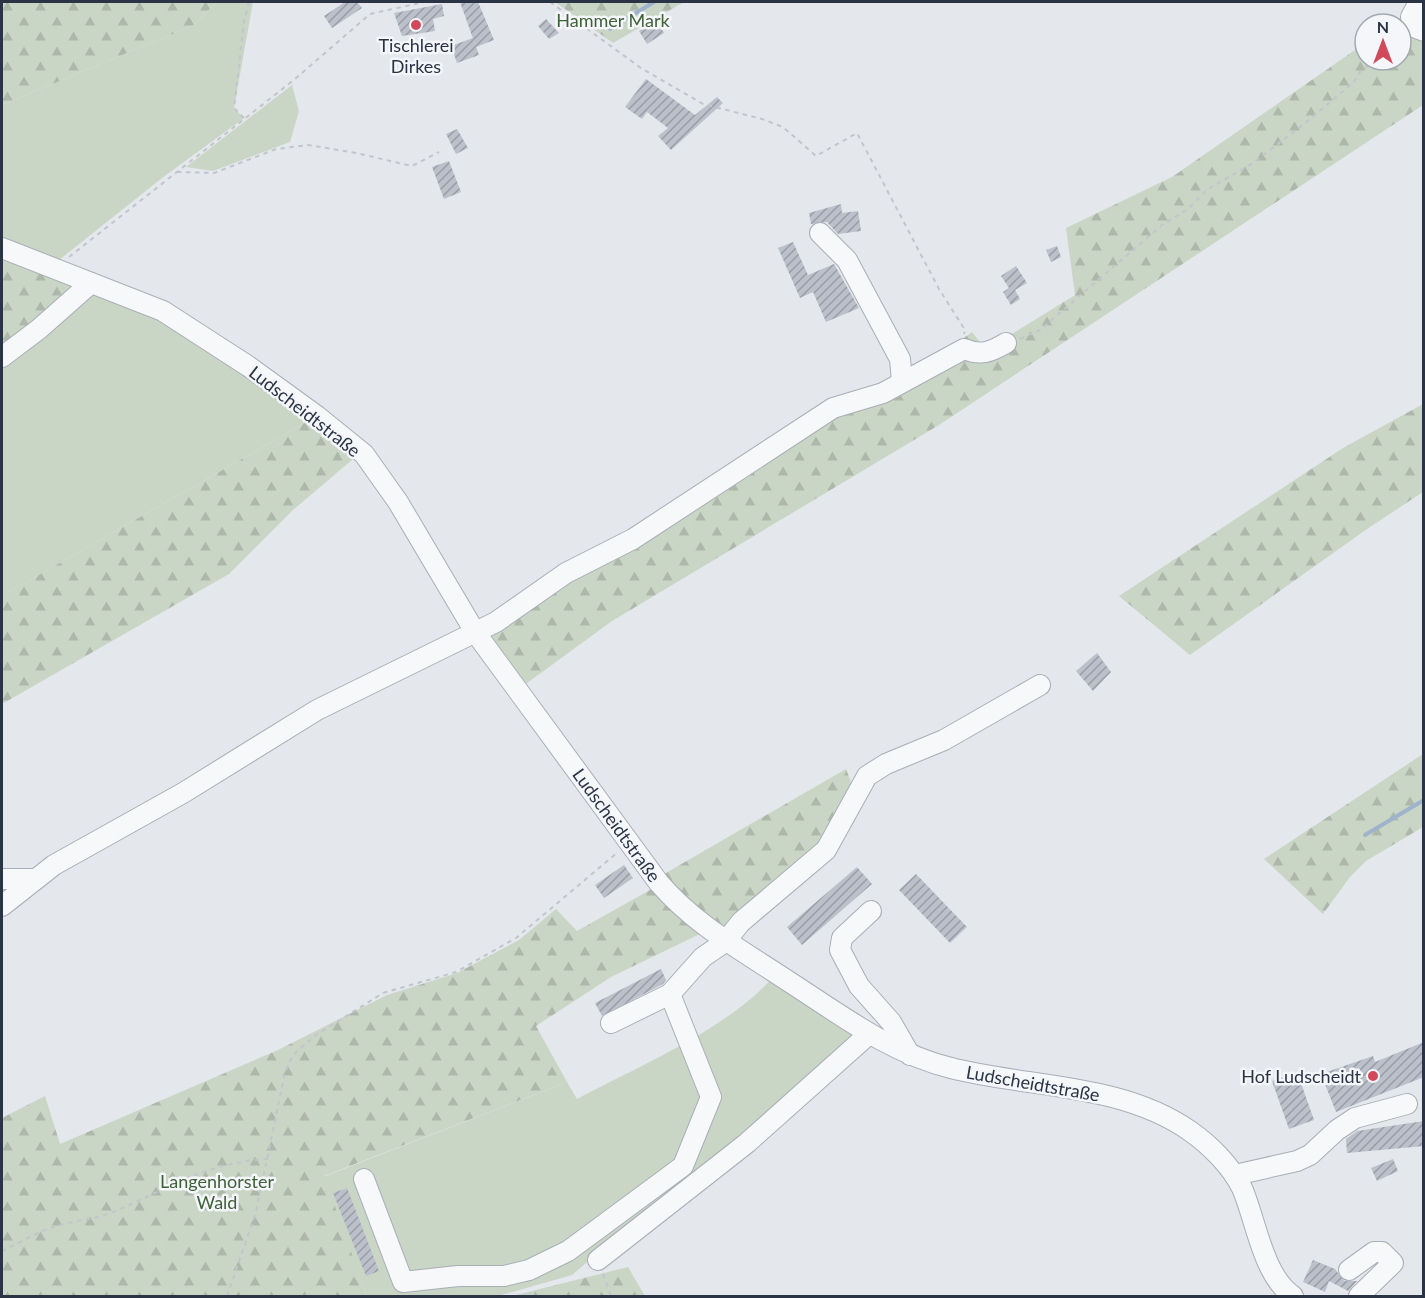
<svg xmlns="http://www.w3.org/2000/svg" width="1425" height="1298" font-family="Lato,sans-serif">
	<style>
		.grass { fill: #c9d6c5 }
		.forest { fill: url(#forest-firs) }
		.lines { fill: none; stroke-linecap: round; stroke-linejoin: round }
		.stream { stroke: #9fb4cc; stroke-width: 4 }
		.building { fill: url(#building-hatch) }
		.minor-casing { stroke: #a9aeb7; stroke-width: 22 }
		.path { stroke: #c2c5cb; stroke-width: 2; stroke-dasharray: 4.5 4.5; stroke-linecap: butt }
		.minor { stroke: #f7f8fa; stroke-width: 20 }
		.poi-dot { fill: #d1495b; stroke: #f4f6f9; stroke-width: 2 }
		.labels { text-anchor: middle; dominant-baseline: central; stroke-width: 5; stroke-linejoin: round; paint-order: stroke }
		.park-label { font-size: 18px; fill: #3f6138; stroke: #f4f6f9 }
		.poi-label { font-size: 18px; fill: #2b3445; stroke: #f4f6f9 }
		.street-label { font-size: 18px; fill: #2b3445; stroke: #f4f6f9 }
	</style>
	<defs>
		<pattern id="forest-firs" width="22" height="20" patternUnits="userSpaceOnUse" patternTransform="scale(1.5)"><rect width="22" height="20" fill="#c9d6c5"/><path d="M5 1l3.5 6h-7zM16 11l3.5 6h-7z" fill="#adb8ab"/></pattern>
		<pattern id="building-hatch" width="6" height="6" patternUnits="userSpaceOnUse" patternTransform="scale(1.5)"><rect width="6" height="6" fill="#bbc0ca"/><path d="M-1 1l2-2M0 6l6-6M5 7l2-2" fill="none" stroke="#989da6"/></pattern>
	</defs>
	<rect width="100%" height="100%" fill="#e4e7ec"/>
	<g class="grass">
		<path d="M217,2H253L234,108L244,118L162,178L54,264L2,245V105L194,25Z"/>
		<path d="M292,85L299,111L290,142L213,171L186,167Z"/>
		<path d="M91,289L161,316L315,417L2,596V359Z"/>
		<path d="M774,976L859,1038L700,1175L632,1224L572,1275L498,1296H367L323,1177L567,1082L577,1099C637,1067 730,1028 774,976Z"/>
	</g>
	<g class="forest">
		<path d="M2,2H217L194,25L2,105Z"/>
		<path d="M555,2H684L613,43Z"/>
		<path d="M1423,2V105L939,425L612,621L519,689L480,636L806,429L885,395L972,332L986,350L1075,295L1066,228L1172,177L1365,43V60H1401V24H1392Z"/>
		<path d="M2,252L84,286L2,350Z"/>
		<path d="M1423,404V492L1367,529L1190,655L1119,596L1343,448Z"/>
		<path d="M315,417L359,454L293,510L229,574L2,704V596Z"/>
		<path d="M1423,754V827L1366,861L1350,877L1323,914L1264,859Z"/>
		<path d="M846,769L854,790L833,837L725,936L659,877Z"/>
		<path d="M657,886L706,931L611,977L536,1026L567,1082L324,1176L367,1296H2V1118L45,1096L60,1144L278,1050L387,995L457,973L519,940L556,909L577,931Z"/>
		<path d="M628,1267L645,1296H512Z"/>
	</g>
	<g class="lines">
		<g class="stream">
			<path d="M610,29L654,2"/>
			<path d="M1365,835L1424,800"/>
		</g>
	</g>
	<g class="building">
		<path d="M345,2H357L362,8L332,28L324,16Z"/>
		<path d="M460,2H478L494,40L476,47Z"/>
		<path d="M442,4L444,16L433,19L435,31L402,36L394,13Z"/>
		<path d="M546,19L559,33L549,39L538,26Z"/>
		<path d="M656,20L664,33L647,44L639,31Z"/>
		<path d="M473,38L479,55L457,63L451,46Z"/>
		<path d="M646,79L695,115L717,97L723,103L671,150L658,136L668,128L647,112L642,119L625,107Z"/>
		<path d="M457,129L468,148L456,154L446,134Z"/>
		<path d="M449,161L461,192L444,199L432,167Z"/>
		<path d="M841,204L842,213L858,211L861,231L838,234L827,222L811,224L809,213Z"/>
		<path d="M793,242L808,275L834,264L859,308L826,322L813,292L800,298L778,248Z"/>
		<path d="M1057,246L1061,257L1051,262L1046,250Z"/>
		<path d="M1016,266L1027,283L1015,290L1020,299L1011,305L1003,292L1009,288L1001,276Z"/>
		<path d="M1097,653L1111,672L1093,691L1076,671Z"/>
		<path d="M624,865L633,878L604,898L595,885Z"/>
		<path d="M857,867L872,884L802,945L787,927Z"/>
		<path d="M916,874L967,927L950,943L899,890Z"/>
		<path d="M661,969L666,980L663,984L602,1016L595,1003Z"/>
		<path d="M1424,1042V1077L1336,1112L1321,1074L1373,1056L1375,1062Z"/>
		<path d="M1297,1072L1314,1120L1289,1129L1272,1081Z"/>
		<path d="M1424,1121V1146L1347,1153L1346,1139L1357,1131Z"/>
		<path d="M1393,1159L1398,1171L1377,1181L1371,1168Z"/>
		<path d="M347,1188L379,1271L366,1276L333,1193Z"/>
		<path d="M1313,1260L1335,1269L1344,1281H1357L1348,1291L1329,1281L1325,1292L1303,1282Z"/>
	</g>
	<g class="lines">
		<defs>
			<g id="minor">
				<path d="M1419,2L1411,17L1416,28L1424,31"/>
				<path d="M820,233L847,260L900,359L902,381"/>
				<path d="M2,248L163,311L248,366L317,416L364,454L398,502L475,632L659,883C695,925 743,951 788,981C841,1015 890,1053 951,1068C1030,1088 1121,1083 1190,1131C1210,1145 1231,1166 1242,1188C1256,1220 1263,1276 1293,1296"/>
				<path d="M2,357L39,329L91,283"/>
				<path d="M2,879H36"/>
				<path d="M2,906L54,865L183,793L317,710L496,622L566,573L633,539L833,408L883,393L964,349C981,356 991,352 1006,343"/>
				<path d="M871,911L842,938L840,950L859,986L891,1022L910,1055"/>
				<path d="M611,1023L670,994L703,957L725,942L741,922L826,850L867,776L886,764L944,740L1040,685"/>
				<path d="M1235,1175L1297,1161L1310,1155L1337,1130L1355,1118L1407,1104"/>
				<path d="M364,1179L403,1282L458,1276H504L529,1270L568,1251L683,1166L711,1097L670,994"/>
				<path d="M598,1260L747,1143L869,1034"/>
				<path d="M1349,1270L1374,1252H1382L1393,1263L1359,1296"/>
			</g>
		</defs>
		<use href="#minor" class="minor-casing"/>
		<g class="path">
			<path d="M550,2L641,68L703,104L762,119L783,127L816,156L857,133L939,289L965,330L964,334"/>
			<path d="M244,118L234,108L244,22L249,2"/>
			<path d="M177,172L214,173L276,149L308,145L356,153L412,166L439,152"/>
			<path d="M69,257L295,79L370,14L424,2"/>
			<path d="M1020,339L1040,330L1162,225L1188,209L1208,189L1253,163L1304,124L1353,83L1360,72L1375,60"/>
			<path d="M2,1251C19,1243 37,1232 56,1226C75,1220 94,1220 113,1212C168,1189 206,1162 268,1159"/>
			<path d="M603,1274L611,1296"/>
			<path d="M227,1296L256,1212L284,1077L289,1062L296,1052L316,1035L383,993L456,972L516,938L618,852"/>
		</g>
		<use href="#minor" class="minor"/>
	</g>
	<g class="poi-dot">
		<circle cx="416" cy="25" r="6"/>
		<circle cx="1373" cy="1076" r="6"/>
	</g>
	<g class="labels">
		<g class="park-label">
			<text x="613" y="20">Hammer Mark</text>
			<text x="217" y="1181">Langenhorster<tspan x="217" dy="21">Wald</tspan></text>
		</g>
		<g class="poi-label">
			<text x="416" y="45">Tischlerei<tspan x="416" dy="21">Dirkes</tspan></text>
			<text x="1361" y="1076" text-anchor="end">Hof Ludscheidt</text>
		</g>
		<g class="street-label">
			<text transform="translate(305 411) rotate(38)">Ludscheidtstraße</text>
			<text transform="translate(617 825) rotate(54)">Ludscheidtstraße</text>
			<text transform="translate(1033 1083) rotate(10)">Ludscheidtstraße</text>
		</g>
	</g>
	<rect width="1425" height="1298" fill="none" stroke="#2b3445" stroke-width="6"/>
	<g transform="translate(1383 42)"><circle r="28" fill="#f4f6f9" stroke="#a4a8b1" stroke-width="1.5"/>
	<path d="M0-4.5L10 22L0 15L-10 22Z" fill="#d1495b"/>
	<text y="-9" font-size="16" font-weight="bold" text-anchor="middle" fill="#2b3445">N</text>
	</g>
</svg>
